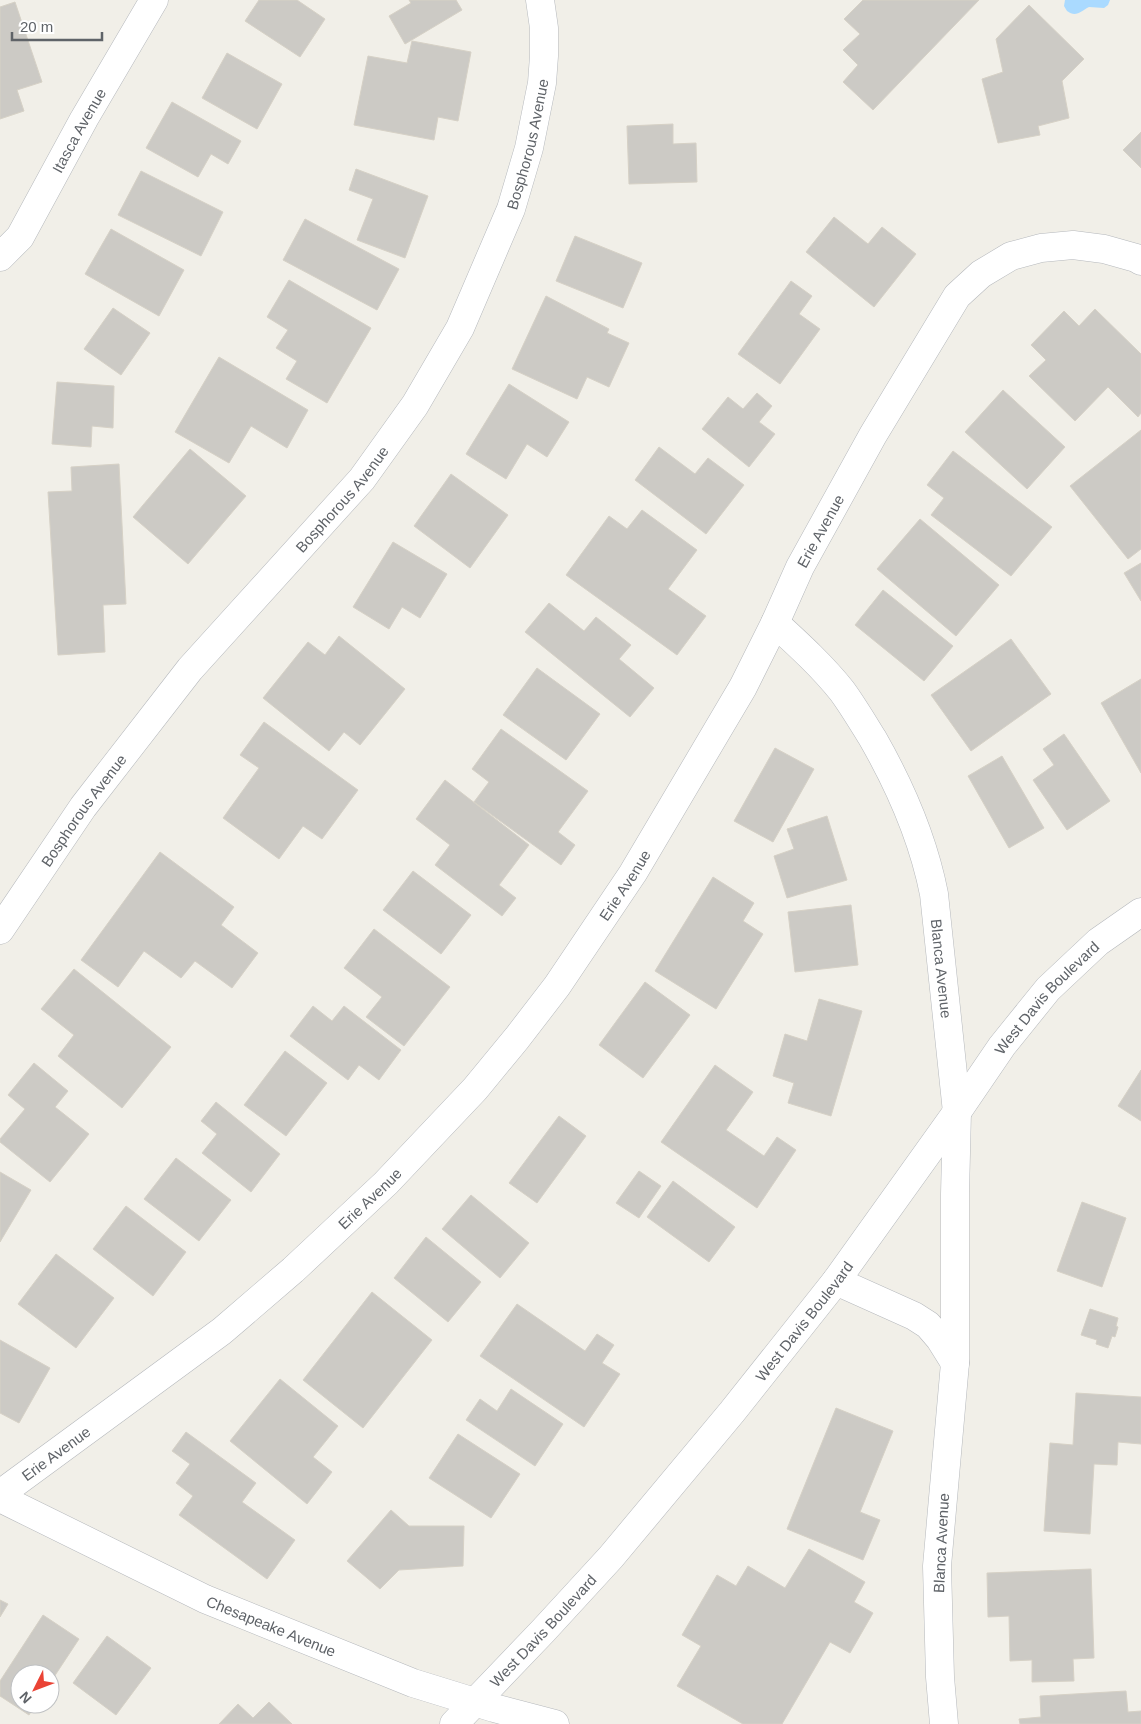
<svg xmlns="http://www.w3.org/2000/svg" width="1141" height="1724" font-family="Arial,sans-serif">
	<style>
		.water { fill: #aadaff }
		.building { fill: #cccac5; stroke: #d6d1c6 }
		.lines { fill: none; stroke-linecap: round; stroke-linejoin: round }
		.minor-casing { stroke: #b5b8bc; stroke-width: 29 }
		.minor { stroke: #fff; stroke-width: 28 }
		.labels { text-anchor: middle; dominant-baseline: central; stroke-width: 4.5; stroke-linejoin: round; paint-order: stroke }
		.street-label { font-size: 15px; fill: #5f6368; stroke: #fff }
	</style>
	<rect width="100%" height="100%" fill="#f1efe8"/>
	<path class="water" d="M1065,0H1110L1108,5L1104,8L1089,7C1081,11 1076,18 1067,11L1064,6Z"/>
	<g class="building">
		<path d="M259,0H297L325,19L300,57L245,21Z"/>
		<path d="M409,0H456L462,10L405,44L389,16L411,3Z"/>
		<path d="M863,0H979L873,110L843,82L858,65L843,50L860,34L844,19Z"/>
		<path d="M15,2L42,82L17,90L24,111L0,119V7Z"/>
		<path d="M1029,5L1084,59L1062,81L1069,118L1038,126L1040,135L998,143L982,79L1003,72L996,39Z"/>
		<path d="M412,41L471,52L458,121L438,117L434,140L354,125L368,56L407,63Z"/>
		<path d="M227,53L282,84L257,129L202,98Z"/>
		<path d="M172,102L241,141L228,164L211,154L198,177L146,148Z"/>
		<path d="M673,124V144L696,143L697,182L629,184L627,126Z"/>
		<path d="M1141,132V168L1123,150Z"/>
		<path d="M356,169L428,196L405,258L357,240L373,199L349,190Z"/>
		<path d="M141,171L223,212L201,256L118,215Z"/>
		<path d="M834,217L868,244L882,227L916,254L874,307L806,252Z"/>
		<path d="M305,219L399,269L377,310L283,260Z"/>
		<path d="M111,229L184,270L159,316L85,274Z"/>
		<path d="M575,236L642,263L623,308L556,281Z"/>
		<path d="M289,280L371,328L327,403L286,379L297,361L276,348L288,330L267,317Z"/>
		<path d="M791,281L812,296L799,314L820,329L780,384L738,354Z"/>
		<path d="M546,296L609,329L607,333L629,343L609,387L587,377L577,399L512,369Z"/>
		<path d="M113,308L150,333L121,375L84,349Z"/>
		<path d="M1095,309L1141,354V413L1138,417L1108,387L1075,421L1029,376L1046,360L1031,345L1064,311L1079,326Z"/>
		<path d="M219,357L308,410L287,448L251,426L229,463L175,432Z"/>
		<path d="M57,382L114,386L113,428L92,426L91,447L52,444Z"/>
		<path d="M509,384L569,422L547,457L527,444L506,479L466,454Z"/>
		<path d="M1003,390L1065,447L1027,489L965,432Z"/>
		<path d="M757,393L772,406L759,422L775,434L749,467L702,429L728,397L743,409Z"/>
		<path d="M1141,430V549L1128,559L1070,486Z"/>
		<path d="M659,447L695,474L708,458L744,485L706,534L635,480Z"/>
		<path d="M190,449L246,496L188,564L133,517Z"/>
		<path d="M953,451L1052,527L1011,576L931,515L944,498L927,485Z"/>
		<path d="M119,464L126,604L103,605L105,652L58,655L48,492L72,491L71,467Z"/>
		<path d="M451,474L508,515L470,568L414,526Z"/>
		<path d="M642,510L697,550L668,589L706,616L677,655L566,575L609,516L627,529Z"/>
		<path d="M920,519L999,585L956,636L877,569Z"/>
		<path d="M393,542L447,574L420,618L402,607L389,629L353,607Z"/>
		<path d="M1141,563V601L1124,573Z"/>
		<path d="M883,590L953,646L924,681L855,625Z"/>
		<path d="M549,603L584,631L596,617L631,645L619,659L654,688L630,717L525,632Z"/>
		<path d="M339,636L405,689L360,745L344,732L329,751L263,698L308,642L325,655Z"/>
		<path d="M1011,639L1051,694L971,751L931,695Z"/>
		<path d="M537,668L600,714L566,760L503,715Z"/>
		<path d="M1141,679V773L1101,703Z"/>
		<path d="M264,722L358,790L322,839L303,826L279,859L223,818L259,768L240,755Z"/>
		<path d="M501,729L588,791L558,832L575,845L561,865L474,802L489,782L472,769Z"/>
		<path d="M1064,734L1110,801L1067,830L1033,780L1054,765L1043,749Z"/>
		<path d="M775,748L814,769L773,842L734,821Z"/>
		<path d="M1002,756L1044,828L1009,848L968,776Z"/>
		<path d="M445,780L529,845L499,885L516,898L502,916L435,865L450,845L416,819Z"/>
		<path d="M827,816L847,880L787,898L774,856L794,849L787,829Z"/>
		<path d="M160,852L234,907L221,925L258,953L232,988L195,961L181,978L144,951L118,987L81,960Z"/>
		<path d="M413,871L471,915L441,954L383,910Z"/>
		<path d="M713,877L754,903L743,921L763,934L716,1009L655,971Z"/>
		<path d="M851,905L858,965L795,972L788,912Z"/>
		<path d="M374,929L450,987L404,1046L366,1017L382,997L344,968Z"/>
		<path d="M74,969L171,1047L122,1108L58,1056L74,1035L41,1009Z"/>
		<path d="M645,982L690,1015L643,1078L599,1045Z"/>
		<path d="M819,999L862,1011L831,1116L788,1103L794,1083L773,1076L785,1034L807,1041Z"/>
		<path d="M313,1006L332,1021L344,1006L401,1050L379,1080L359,1065L348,1080L290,1036Z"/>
		<path d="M285,1051L327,1083L286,1136L244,1105Z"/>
		<path d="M34,1063L68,1091L55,1107L89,1134L50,1182L0,1142V1139L25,1109L8,1095Z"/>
		<path d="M715,1065L753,1092L726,1130L764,1156L777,1137L796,1150L757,1208L661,1142Z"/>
		<path d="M1141,1070V1121L1118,1106Z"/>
		<path d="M216,1102L280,1154L251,1192L202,1153L217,1134L201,1121Z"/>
		<path d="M559,1116L586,1136L537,1203L509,1183Z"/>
		<path d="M176,1158L231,1200L199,1241L144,1199Z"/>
		<path d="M639,1171L661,1186L639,1218L616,1203Z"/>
		<path d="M0,1172L31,1190L0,1242Z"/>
		<path d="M673,1181L735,1227L709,1262L647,1217Z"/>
		<path d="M471,1195L529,1243L500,1278L442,1229Z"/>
		<path d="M1082,1202L1126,1218L1102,1287L1057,1271Z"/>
		<path d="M126,1206L186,1252L153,1296L93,1249Z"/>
		<path d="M426,1237L481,1282L448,1322L394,1278Z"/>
		<path d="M56,1254L114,1298L76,1348L18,1304Z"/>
		<path d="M372,1292L432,1340L363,1428L303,1380Z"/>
		<path d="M517,1304L585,1351L597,1334L614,1345L602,1363L620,1374L584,1427L480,1356Z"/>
		<path d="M1090,1309L1118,1318L1116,1326L1118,1327L1115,1337L1112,1336L1108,1348L1096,1344L1097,1340L1081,1335Z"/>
		<path d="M0,1340L50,1368L19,1423L0,1413Z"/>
		<path d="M280,1379L338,1426L313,1457L332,1472L307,1504L230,1441Z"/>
		<path d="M511,1389L563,1424L535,1466L466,1420L480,1399L497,1411Z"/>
		<path d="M1076,1393L1141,1397V1444L1118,1442L1117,1465L1094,1464L1090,1534L1044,1531L1050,1443L1073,1445Z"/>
		<path d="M836,1408L893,1431L860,1512L880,1520L863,1560L787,1529Z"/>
		<path d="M186,1432L256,1483L242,1502L295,1540L267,1579L179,1515L193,1496L176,1483L190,1464L172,1451Z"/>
		<path d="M458,1434L520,1474L491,1518L429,1478Z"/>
		<path d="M391,1510L409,1526H464L463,1566L399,1570L380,1589L347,1561Z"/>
		<path d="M809,1549L865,1582L854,1602L873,1613L850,1653L830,1642L782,1724H743L677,1686L701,1646L682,1635L717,1575L736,1586L748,1566L785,1588Z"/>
		<path d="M1091,1569L1094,1658L1073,1659L1074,1681L1032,1682V1660L1010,1661L1009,1616L988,1617L987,1573Z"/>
		<path d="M0,1600L8,1604L0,1617Z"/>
		<path d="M43,1615L79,1639L50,1683V1674H20V1704H36L29,1715L0,1696V1681Z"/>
		<path d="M107,1636L151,1668L116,1715L73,1683Z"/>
		<path d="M1126,1691L1128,1712L1141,1711V1724H1020L1019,1719L1041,1717L1040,1696Z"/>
		<path d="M269,1702L292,1724H219L238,1704L253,1718Z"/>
	</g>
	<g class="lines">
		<defs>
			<g id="minor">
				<path id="s1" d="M0,257L20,237L84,119L154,0"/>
				<path id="s2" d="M775,623C799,645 822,666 842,691C853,706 863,723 873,739C901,788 923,838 934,894L957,1112L955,1194V1363L937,1566L940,1677L944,1724"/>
				<path id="s3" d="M0,930L83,807L190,669L362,479L415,405L460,328L511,209L529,148L542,83L544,56V28L540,0"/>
				<path d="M836,1281L914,1316L928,1325L940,1339L955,1363"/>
				<path id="s4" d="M0,1494L222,1331L293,1270L386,1183L475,1089L517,1038L557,986L633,873L743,687L775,623L800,567L873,435L957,296L981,274L1011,256L1041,248L1073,245L1104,249L1136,258L1141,261"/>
				<path id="s5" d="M0,1498L205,1599L413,1683L494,1708L555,1724"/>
				<path id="s6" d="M454,1724L543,1631L611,1557L732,1412L836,1281L957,1112L1002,1046L1048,989L1098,942L1141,912"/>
			</g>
		</defs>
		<use href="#minor" class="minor-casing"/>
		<use href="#minor" class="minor"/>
	</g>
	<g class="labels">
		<g class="street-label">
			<text stroke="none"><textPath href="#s1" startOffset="150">Itasca Avenue</textPath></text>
			<text stroke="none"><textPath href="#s3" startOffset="956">Bosphorous Avenue</textPath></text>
			<text stroke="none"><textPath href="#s3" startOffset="551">Bosphorous Avenue</textPath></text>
			<text stroke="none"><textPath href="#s4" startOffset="1284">Erie Avenue</textPath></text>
			<text stroke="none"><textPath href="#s3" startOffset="146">Bosphorous Avenue</textPath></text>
			<text stroke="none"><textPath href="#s4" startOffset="879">Erie Avenue</textPath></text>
			<text stroke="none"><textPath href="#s2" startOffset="395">Blanca Avenue</textPath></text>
			<text stroke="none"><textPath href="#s6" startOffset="939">West Davis Boulevard</textPath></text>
			<text stroke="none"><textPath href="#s4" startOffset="474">Erie Avenue</textPath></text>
			<text stroke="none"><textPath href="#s6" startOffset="534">West Davis Boulevard</textPath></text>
			<text stroke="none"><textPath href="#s4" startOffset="69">Erie Avenue</textPath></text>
			<text transform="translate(941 1543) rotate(-87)">Blanca Avenue</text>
			<text stroke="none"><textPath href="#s5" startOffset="300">Chesapeake Avenue</textPath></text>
			<text stroke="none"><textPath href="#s6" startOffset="129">West Davis Boulevard</textPath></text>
		</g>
	</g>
	<g transform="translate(35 1689) rotate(228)"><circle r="24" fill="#ffffff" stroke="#bfc1c3"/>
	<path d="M0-4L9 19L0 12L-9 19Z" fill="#ea4335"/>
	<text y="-8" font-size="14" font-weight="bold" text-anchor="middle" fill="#5f6368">N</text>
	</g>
	<path d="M12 32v8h90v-8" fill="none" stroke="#5f6368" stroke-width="2.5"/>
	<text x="20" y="32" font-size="15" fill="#5f6368" stroke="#ffffff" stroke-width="4" paint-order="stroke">20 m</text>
</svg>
